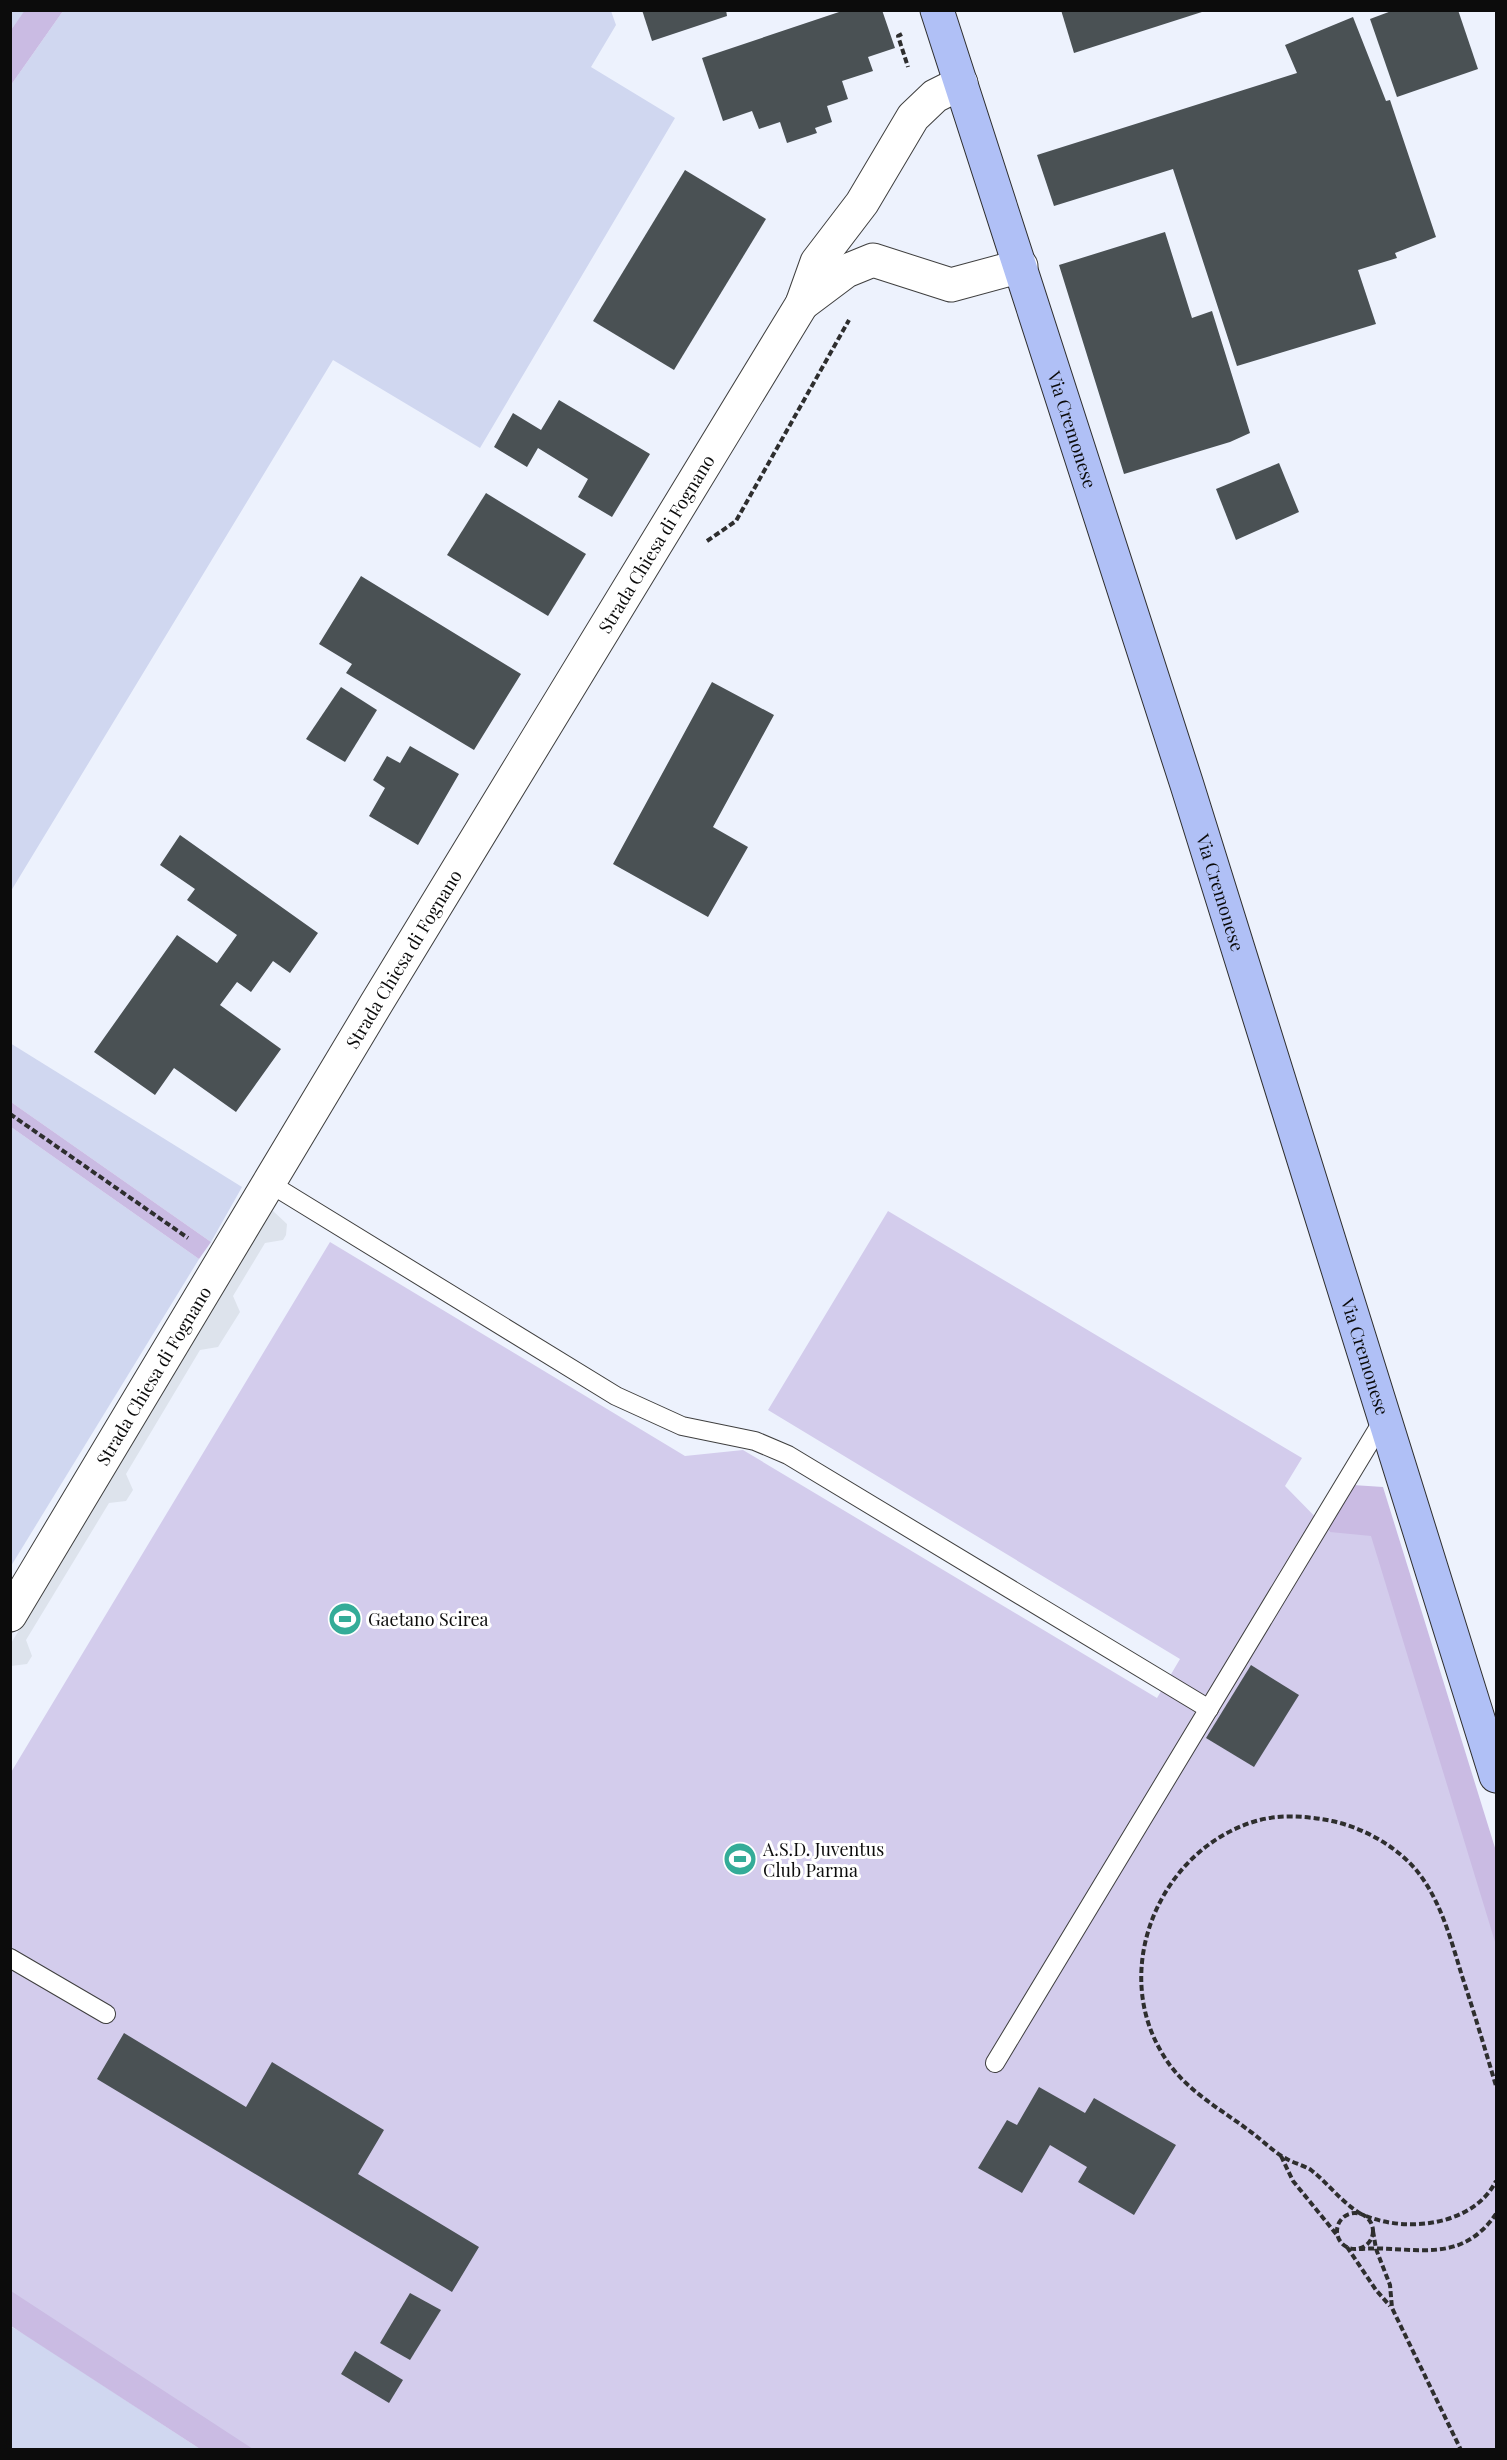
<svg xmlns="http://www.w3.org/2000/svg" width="1507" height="2460" font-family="'Playfair Display',serif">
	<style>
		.farmland { fill: #d0d7f0 }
		.green { fill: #cabbe3 }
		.pitch { fill: #d3ccec }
		.plaza { fill: #dde3ec }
		.building { fill: #4a5154 }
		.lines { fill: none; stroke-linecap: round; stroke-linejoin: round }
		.lane-casing { stroke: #3f3f3f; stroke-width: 20 }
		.street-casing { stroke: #3f3f3f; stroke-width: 35 }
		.secondary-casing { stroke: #2e2e2e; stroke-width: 35 }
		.path { stroke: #2e2e2e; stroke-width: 4; stroke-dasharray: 6 3; stroke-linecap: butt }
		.lane { stroke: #fff; stroke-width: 18 }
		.street { stroke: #fff; stroke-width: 33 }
		.secondary { stroke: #b0c0f6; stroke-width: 33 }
		.labels { text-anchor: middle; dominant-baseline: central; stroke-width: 6; stroke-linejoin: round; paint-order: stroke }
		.street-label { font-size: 18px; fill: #0c0c0c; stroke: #fff }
		.poi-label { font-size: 18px; fill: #0c0c0c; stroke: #fff; text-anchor: start }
	</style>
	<rect width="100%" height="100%" fill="#edf2fd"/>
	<g class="farmland">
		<path d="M11,11H25L11,30Z"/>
		<path d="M63,11H611L616,25L591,67L675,118L480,448L333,360L11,891V85Z"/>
		<path d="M10,1043L242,1187L211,1242L11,1102Z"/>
		<path d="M11,1127L199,1259L11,1566Z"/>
		<path d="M10,2326L26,2335L200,2449H11Z"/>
	</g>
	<g class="green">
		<path d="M25,10L63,11L11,85V30Z"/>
		<path d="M11,1102L211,1242L199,1259L11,1127Z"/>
		<path d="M1353,1485L1383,1487L1496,1851V2014L1330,1532L1324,1526Z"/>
		<path d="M11,2277L293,2449H200L11,2326Z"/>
	</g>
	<path class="pitch" d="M888,1211L1302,1458L1285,1486L1330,1532L1371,1536L1496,1945V2449H253L11,2291L10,1774L330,1242L685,1456L743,1450L1157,1698L1180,1659L768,1410Z"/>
	<path class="plaza" d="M272,1210L287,1224L286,1235L283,1240L265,1243L233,1296L240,1312L218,1347L200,1350L126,1474L133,1490L126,1501L109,1503L26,1640L32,1656L27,1664L11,1666L10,1645Z"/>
	<g class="building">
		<path d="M642,10H726L727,16L652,41Z"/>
		<path d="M845,10H882L895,48L868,57L873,71L842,81L848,99L827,106L832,122L815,128L817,133L787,143L780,122L759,129L752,111L723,121L702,58Z"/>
		<path d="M1061,10H1205V11L1074,53Z"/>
		<path d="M1394,10H1458L1478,69L1397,97L1370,19Z"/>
		<path d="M1353,17L1386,101L1390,100L1436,237L1395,253L1397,258L1358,270L1376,324L1237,366L1173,169L1054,206L1037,155L1297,73L1285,45Z"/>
		<path d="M685,170L766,219L674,370L593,321Z"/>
		<path d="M1165,232L1192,318L1212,311L1250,433L1230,442L1124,474L1059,265Z"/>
		<path d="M559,400L650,454L612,517L578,497L588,479L538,448L527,467L494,447L513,413L541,430Z"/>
		<path d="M1279,463L1299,512L1236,540L1216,489Z"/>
		<path d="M486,493L586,554L548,616L447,555Z"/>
		<path d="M361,576L521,674L474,750L346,673L352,664L319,644Z"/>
		<path d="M712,682L774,715L713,827L748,847L708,917L613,864Z"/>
		<path d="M341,687L377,710L345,762L306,739Z"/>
		<path d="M410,746L459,774L418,845L369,816L385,788L373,780L387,756L400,763Z"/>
		<path d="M180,835L318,933L290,973L273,961L251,992L237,982L220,1005L281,1049L236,1112L174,1068L155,1095L94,1052L177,935L217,963L237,935L187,900L195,889L160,865Z"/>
		<path d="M1251,1665L1299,1695L1254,1767L1206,1738Z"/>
		<path d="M124,2033L246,2107L272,2062L384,2130L358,2174L479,2247L452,2292L97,2079Z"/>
		<path d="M1039,2087L1085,2113L1094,2098L1176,2145L1134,2215L1078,2182L1087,2167L1050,2145L1022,2193L978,2168L1007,2120L1017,2125Z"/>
		<path d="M410,2293L441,2310L410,2360L380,2343Z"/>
		<path d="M355,2351L403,2380L389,2403L341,2374Z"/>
	</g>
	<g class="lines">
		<defs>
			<g id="lane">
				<path d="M269,1183L616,1396L682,1426L755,1441L788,1455L1209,1709"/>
				<path d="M10,1958L106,2014"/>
				<path d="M995,2063L1385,1417"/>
			</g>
			<g id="street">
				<path d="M802,304L846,271L873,260L951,285L1021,266"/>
				<path id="s1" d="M10,1615L376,1004L802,304L817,262L862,203L913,117L935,96L961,83"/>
			</g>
			<g id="secondary">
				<path id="s2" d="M937,10L1187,785L1496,1776"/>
			</g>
		</defs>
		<use href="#lane" class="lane-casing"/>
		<use href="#street" class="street-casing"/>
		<use href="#secondary" class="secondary-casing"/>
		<g class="path">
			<path d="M902,34L898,36L908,67"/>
			<path d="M707,541L736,521L849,320"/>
			<path d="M10,1114L188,1238"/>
			<path d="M1281,2156L1293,2181L1337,2235"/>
			<circle cx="1355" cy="2231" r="18"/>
			<path d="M1361,2214C1341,2202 1329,2184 1311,2170C1303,2165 1293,2163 1285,2158C1271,2150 1260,2138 1247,2129C1216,2106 1182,2088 1162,2053C1110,1967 1161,1849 1256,1821C1280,1814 1307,1816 1332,1821C1364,1828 1396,1846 1417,1871C1441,1901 1451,1940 1462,1976C1474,2012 1485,2049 1496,2086"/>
			<path d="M1366,2216C1408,2233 1474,2225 1496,2181"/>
			<path d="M1373,2231L1376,2249L1390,2285L1392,2308L1461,2450"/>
			<path d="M1347,2247L1376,2290L1390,2306"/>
			<path d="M1359,2249C1413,2245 1459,2267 1496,2214"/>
		</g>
		<use href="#lane" class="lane"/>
		<use href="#street" class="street"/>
		<use href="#secondary" class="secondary"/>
	</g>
	<defs>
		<symbol id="stadium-disc" viewBox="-11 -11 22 22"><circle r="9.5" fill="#34ac98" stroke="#fff"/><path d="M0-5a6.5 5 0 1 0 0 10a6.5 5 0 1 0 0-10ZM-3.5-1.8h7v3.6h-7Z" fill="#fff"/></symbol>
	</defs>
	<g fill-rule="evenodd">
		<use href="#stadium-disc" x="326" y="1600" width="38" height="38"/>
		<use href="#stadium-disc" x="721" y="1840" width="38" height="38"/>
	</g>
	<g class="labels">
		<g class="street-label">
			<text stroke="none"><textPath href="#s2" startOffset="441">Via Cremonese</textPath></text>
			<text stroke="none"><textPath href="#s1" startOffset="1251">Strada Chiesa di Fognano</textPath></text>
			<text stroke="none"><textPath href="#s2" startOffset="927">Via Cremonese</textPath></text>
			<text stroke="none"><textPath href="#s1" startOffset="765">Strada Chiesa di Fognano</textPath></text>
			<text stroke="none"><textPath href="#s2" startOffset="1413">Via Cremonese</textPath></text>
			<text stroke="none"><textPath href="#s1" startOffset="279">Strada Chiesa di Fognano</textPath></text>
		</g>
		<g class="poi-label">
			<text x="368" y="1619">Gaetano Scirea</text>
			<text x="763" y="1849">A.S.D. Juventus<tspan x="763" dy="21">Club Parma</tspan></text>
		</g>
	</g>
	<rect width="1507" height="2460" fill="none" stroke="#0c0c0c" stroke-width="24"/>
</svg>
